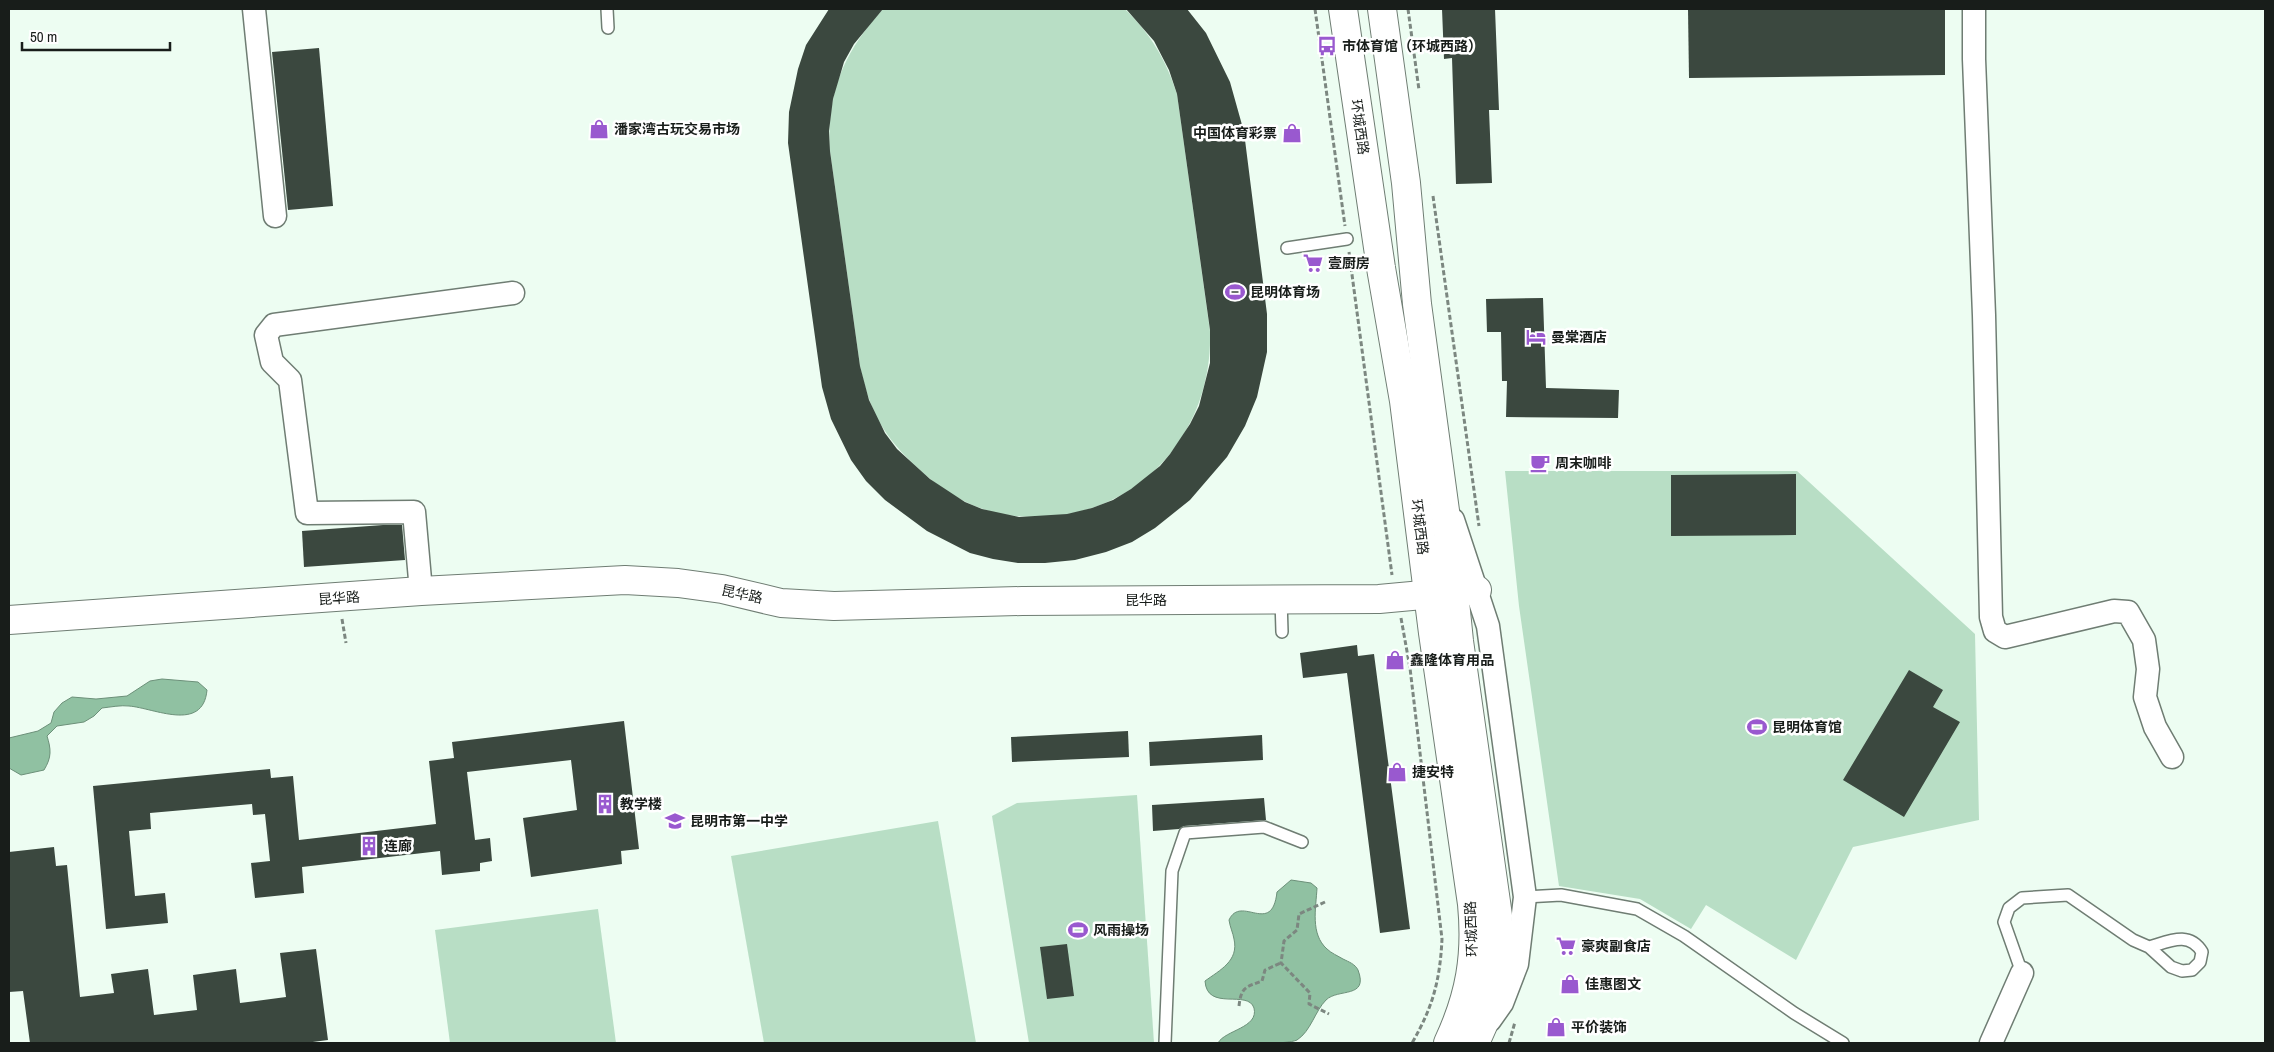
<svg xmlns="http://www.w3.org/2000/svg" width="2274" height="1052" font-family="'Archivo Narrow','Noto Sans SC',sans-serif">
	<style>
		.green { fill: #b8dec5 }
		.water { fill: #90c1a2; stroke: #6c9079 }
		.building { fill: #3b483f }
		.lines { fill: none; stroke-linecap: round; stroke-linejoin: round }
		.lane-casing { stroke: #6f7d73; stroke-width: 14 }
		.street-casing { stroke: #6f7d73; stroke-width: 25 }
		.secondary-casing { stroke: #6f7d73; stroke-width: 30 }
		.primary-casing { stroke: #6f7d73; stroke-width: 30 }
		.path { stroke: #7c8780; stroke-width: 3; stroke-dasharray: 5 2.5; stroke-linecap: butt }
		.lane { stroke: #fff; stroke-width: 11 }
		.street { stroke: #fff; stroke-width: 22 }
		.secondary { stroke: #fff; stroke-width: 28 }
		.primary { stroke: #fff; stroke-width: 28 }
		.labels { text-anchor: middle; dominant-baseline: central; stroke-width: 5; stroke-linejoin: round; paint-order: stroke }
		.poi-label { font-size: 14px; font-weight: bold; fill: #181d1a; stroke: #fff; text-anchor: start }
		.street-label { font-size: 14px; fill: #181d1a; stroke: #fff }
	</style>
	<rect width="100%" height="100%" fill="#edfdf2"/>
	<g class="green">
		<path d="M883,9H1125C1152,36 1165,58 1177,94L1210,331C1213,425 1150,506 1054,516C1030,518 1005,517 983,509C959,501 937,486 919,469C884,437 870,413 860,366L830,151C826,93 844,52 883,9Z"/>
		<path d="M1505,471H1797L1975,634L1979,820L1853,847L1796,960L1706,905L1691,929L1640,899L1559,886L1519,606Z"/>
		<path d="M1137,795L1154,1043H1029L992,816L1017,803Z"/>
		<path d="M938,821L976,1043H764L731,856Z"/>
		<path d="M598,909L616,1043H450L435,930Z"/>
	</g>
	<g class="water">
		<path d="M162,679L198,682L207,690C203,733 154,708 129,706C121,705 111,707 102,708L94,716L84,722L57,726L47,736C51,749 52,757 44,770L21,775L9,768V738L38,731L51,723L54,712L62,703L72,697L96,699L127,696L150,681Z"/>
		<path d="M1291,880L1311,883L1317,888C1316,908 1310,934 1327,949C1331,953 1338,956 1343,959C1349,962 1355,964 1358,970C1369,999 1338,988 1326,1000C1315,1011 1311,1031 1297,1040C1287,1045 1232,1043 1218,1043C1225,1030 1259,1028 1254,1008C1248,989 1207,1012 1205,981C1220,970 1239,961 1234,939C1233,933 1230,927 1229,920C1241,894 1272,937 1277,892Z"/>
	</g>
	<g class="building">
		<path d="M829,9H883L854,44L844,62L833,99L829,131L830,151L860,366L869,400L885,433L897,449L930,479L965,502L982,509L1019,517L1067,514L1092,508L1113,500L1131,489L1160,466L1170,454L1190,424L1199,406L1210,363V330L1177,94L1169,70L1154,41L1126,9H1187L1206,33L1230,82L1244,132L1267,314V352L1257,397L1245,426L1227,457L1190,500L1155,528L1132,542L1106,552L1075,560L1045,563H1018L993,559L970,553L927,531L885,500L866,481L851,460L831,419L822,387L788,143L789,112L798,69L806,45Z"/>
		<path d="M1442,9H1495L1499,110H1489L1492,183L1456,184L1452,58L1444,59Z"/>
		<path d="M1688,9H1945V75L1689,78Z"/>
		<path d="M319,48L333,206L288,210L272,52Z"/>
		<path d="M1543,298L1546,388L1619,390L1618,418L1506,417L1507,381H1502L1501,332H1487L1486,299Z"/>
		<path d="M1796,474V535L1671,536V475Z"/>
		<path d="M383,525H402L405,560L304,567L302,531Z"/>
		<path d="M1357,645L1358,656L1374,654L1410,929L1380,933L1347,673L1303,678L1300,653Z"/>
		<path d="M1909,670L1943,690L1933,707L1960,722L1904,817L1843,780Z"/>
		<path d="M624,721L639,849L621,851L622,864L531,877L523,818L577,810L571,760L467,772L475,840L490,838L492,861L480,863V871L442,875L440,851L302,867L304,893L255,898L251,863L270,861L265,814L253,815L252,804L150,813L151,829L129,831L135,896L165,893L168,923L106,929L93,786L270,769L271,778L293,776L299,840L436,824L429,761L454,758L452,742Z"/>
		<path d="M1128,731L1129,757L1012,762L1011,737Z"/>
		<path d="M1262,735L1263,760L1150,766L1149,742Z"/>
		<path d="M1264,798L1266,820L1184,826L1179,829L1153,831L1152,805Z"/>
		<path d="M54,847L56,866L67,865L80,997L114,993L111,974L148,969L154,1015L197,1010L193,975L236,969L240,1003L286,997L280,953L316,949L328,1040L305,1043H30L23,991L9,992V852Z"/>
		<path d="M1067,944L1074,996L1047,999L1040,947Z"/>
	</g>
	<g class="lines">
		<defs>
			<g id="lane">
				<path d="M607,9L608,28"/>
				<path d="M1287,248L1347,239"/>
				<path d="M1281,599L1282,632"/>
				<path d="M1525,897L1561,895L1637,909L1684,936L1794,1013L1843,1043"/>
				<path d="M2022,973L2004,922L2009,908L2022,898L2068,895L2133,940L2149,947L2171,967L2182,971L2192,970L2200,962L2202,952C2189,931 2170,941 2149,947"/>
				<path d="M1165,1043L1172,871L1185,833L1264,827L1302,842"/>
			</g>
			<g id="street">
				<path d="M254,9L275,216"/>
				<path d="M1974,9V59L1984,315L1991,617L1995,631L2005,637L2114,611L2128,612L2144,640L2148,669L2145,697L2155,727L2172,757"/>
				<path d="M1453,520L1488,626L1525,897L1517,964L1502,1003L1490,1020"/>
				<path d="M421,591L414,512L307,513L290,380L272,362L266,335L274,325L513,293"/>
				<path d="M1991,1043L2022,973"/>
			</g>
			<path id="secondary" d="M9,620L421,591L625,580L678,583L722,589L781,603L834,606L1022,601L1379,599L1477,590"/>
			<g id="primary">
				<path d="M1343,9L1381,268L1404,401L1433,633L1472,904C1477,956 1470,996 1448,1043"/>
				<path d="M1382,9L1406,183L1417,304L1448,533L1459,641L1498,916L1496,978L1487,1016L1475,1043"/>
			</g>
		</defs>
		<use href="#lane" class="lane-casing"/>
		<use href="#street" class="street-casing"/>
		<use href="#secondary" class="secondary-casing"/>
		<use href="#primary" class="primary-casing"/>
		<g class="path">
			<path d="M1315,9L1345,226"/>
			<path d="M1408,9L1419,90"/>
			<path d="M1433,196L1479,526"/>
			<path d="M1349,252L1392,575"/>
			<path d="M1401,618L1410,668L1442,939C1440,980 1433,1007 1412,1043"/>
			<path d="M342,619L346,643"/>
			<path d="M1325,902L1299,914L1297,930L1284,941L1281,963L1310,993L1309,1004L1329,1014"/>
			<path d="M1239,1006C1241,987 1246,987 1262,981L1265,970L1281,963"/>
			<path d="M1509,1043L1515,1022"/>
		</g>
		<use href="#lane" class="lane"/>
		<use href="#street" class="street"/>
		<use href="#secondary" class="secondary"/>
		<use href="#primary" class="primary"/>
	</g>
	<defs>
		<symbol id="bus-bare" viewBox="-9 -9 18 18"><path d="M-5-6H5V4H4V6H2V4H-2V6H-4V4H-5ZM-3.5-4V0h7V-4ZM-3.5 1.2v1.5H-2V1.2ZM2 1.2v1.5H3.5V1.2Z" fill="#9959cf" stroke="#fff" stroke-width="2.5" paint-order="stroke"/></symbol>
		<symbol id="shop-bare" viewBox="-9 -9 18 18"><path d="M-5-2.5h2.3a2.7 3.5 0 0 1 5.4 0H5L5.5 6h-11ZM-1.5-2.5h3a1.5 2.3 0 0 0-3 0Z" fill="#9959cf" stroke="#fff" stroke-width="2.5" paint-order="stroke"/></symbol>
		<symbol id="supermarket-bare" viewBox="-9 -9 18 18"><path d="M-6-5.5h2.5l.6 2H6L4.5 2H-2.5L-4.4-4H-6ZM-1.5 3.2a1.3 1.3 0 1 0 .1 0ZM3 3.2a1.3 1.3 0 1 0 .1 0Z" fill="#9959cf" stroke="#fff" stroke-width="2.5" paint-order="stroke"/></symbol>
		<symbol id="stadium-bare" viewBox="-9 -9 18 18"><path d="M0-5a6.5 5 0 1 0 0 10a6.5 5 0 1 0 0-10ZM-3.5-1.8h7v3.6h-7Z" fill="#9959cf" stroke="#fff" stroke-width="2.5" paint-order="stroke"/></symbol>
		<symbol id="hotel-bare" viewBox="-9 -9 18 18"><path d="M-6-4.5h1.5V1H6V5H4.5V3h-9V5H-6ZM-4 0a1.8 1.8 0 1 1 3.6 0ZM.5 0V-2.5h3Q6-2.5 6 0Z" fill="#9959cf" stroke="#fff" stroke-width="2.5" paint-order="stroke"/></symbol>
		<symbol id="cafe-bare" viewBox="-9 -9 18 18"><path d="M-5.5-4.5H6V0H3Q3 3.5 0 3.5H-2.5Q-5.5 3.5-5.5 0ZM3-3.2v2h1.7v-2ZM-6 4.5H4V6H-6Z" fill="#9959cf" stroke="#fff" stroke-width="2.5" paint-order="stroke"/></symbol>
		<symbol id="building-bare" viewBox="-9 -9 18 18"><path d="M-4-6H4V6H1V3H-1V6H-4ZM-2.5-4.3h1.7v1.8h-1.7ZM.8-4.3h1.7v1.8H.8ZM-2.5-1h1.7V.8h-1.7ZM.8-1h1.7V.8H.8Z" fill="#9959cf" stroke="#fff" stroke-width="2.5" paint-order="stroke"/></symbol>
		<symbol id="school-bare" viewBox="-9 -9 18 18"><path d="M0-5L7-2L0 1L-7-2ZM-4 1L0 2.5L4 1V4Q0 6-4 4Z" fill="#9959cf" stroke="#fff" stroke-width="2.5" paint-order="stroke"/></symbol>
	</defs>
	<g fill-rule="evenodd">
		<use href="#bus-bare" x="1313" y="32" width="28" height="28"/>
		<use href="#shop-bare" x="585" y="115" width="28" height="28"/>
		<use href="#shop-bare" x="1278" y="119" width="28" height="28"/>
		<use href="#supermarket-bare" x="1299" y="249" width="28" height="28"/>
		<use href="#stadium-bare" x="1221" y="278" width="28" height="28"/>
		<use href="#hotel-bare" x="1522" y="323" width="28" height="28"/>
		<use href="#cafe-bare" x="1526" y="449" width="28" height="28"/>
		<use href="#shop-bare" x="1381" y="646" width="28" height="28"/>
		<use href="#stadium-bare" x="1743" y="713" width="28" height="28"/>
		<use href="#shop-bare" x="1383" y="758" width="28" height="28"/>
		<use href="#building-bare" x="591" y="790" width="28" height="28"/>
		<use href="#school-bare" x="661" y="807" width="28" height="28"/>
		<use href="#building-bare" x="355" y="832" width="28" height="28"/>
		<use href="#stadium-bare" x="1064" y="916" width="28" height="28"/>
		<use href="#supermarket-bare" x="1552" y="932" width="28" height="28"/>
		<use href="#shop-bare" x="1556" y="970" width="28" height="28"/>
		<use href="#shop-bare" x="1542" y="1013" width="28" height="28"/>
	</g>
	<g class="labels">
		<g class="poi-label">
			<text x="1342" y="46">市体育馆（环城西路）</text>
			<text x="614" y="129">潘家湾古玩交易市场</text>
			<text x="1277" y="133" text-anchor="end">中国体育彩票</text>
			<text x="1328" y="263">壹厨房</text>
			<text x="1250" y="292">昆明体育场</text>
			<text x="1551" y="337">曼棠酒店</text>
			<text x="1555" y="463">周末咖啡</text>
			<text x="1410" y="660">鑫隆体育用品</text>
			<text x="1772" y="727">昆明体育馆</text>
			<text x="1412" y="772">捷安特</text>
			<text x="620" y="804">教学楼</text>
			<text x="690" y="821">昆明市第一中学</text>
			<text x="384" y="846">连廊</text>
			<text x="1093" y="930">风雨操场</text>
			<text x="1581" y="946">豪爽副食店</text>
			<text x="1585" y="984">佳惠图文</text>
			<text x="1571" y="1027">平价装饰</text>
		</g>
		<g class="street-label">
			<text transform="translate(1360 127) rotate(82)">环城西路</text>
			<text transform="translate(1420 527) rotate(83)">环城西路</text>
			<text transform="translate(742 594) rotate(12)">昆华路</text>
			<text transform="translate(339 598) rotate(-4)">昆华路</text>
			<text x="1146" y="600">昆华路</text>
			<text transform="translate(1471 929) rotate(-92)">环城西路</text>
		</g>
	</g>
	<rect width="2274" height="1052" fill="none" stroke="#181d1a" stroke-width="20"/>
	<path d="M22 42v8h148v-8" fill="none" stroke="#181d1a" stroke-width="2.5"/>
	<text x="30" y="42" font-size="15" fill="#181d1a" stroke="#ffffff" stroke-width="4" paint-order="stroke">50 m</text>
</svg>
